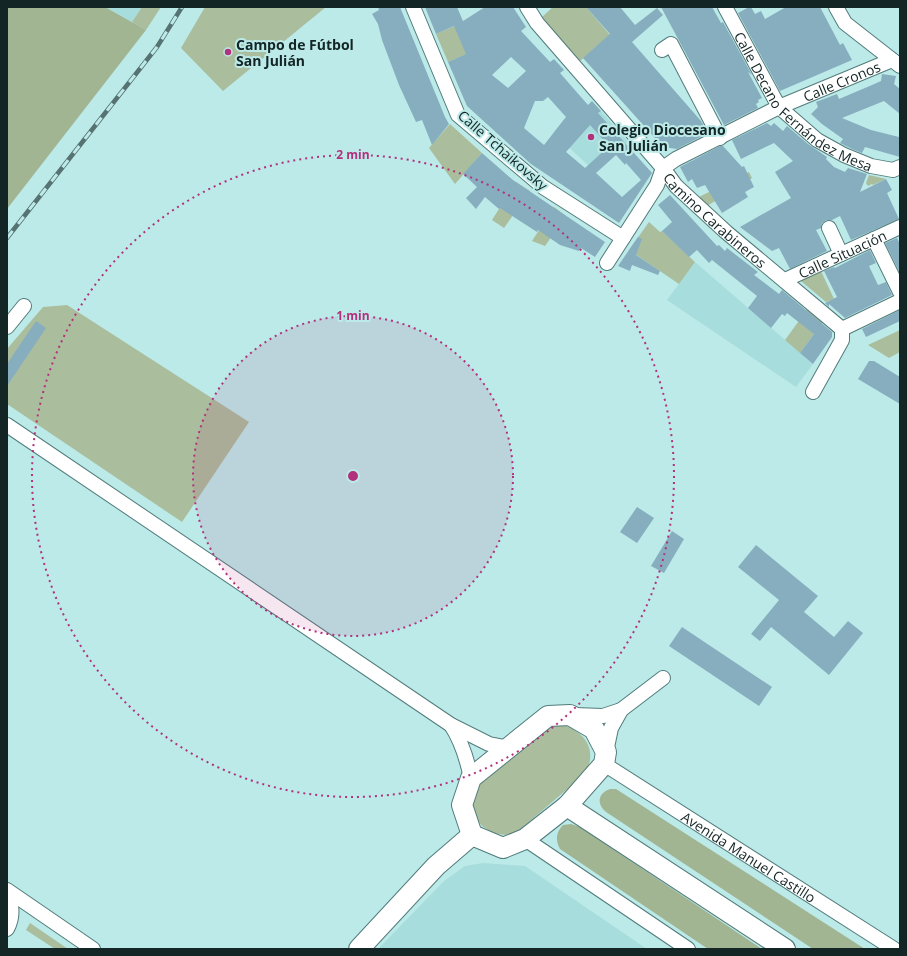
<svg xmlns="http://www.w3.org/2000/svg" width="907" height="956" font-family="'Open Sans',sans-serif">
	<style>
		.built { fill: #a7dddc }
		.green { fill: #aabd9c }
		.forest { fill: #a1b593 }
		.building { fill: #87aebe; fill-rule: evenodd }
		.lines { fill: none; stroke-linecap: round; stroke-linejoin: round }
		.minor-casing { stroke: #517c7b; stroke-width: 16 }
		.secondary-casing { stroke: #517c7b; stroke-width: 22 }
		.minor { stroke: #fff; stroke-width: 14 }
		.secondary { stroke: #fff; stroke-width: 20 }
		.rail-casing { stroke: #567372; stroke-width: 4.5 }
		.rail { stroke: #bceae9; stroke-width: 3; stroke-dasharray: 9; stroke-linecap: butt }
		.ring { fill: none; stroke: #b2317c; stroke-width: 2; stroke-dasharray: 2 4 }
		.poi-dot { fill: #b2317c; stroke: #bceae9; stroke-width: 1.5 }
		.labels { text-anchor: middle; dominant-baseline: central; stroke-width: 4; stroke-linejoin: round; paint-order: stroke }
		.poi-label { font-size: 14px; font-weight: bold; fill: #132524; stroke: #bceae9; text-anchor: start }
		.street-label { font-size: 14px; fill: #132524; stroke: #bceae9 }
		.centre { fill: #b2317c; stroke: #bceae9; stroke-width: 2 }
		.ring-label { font-size: 12px; text-anchor: middle; font-weight: bold; fill: #b2317c; stroke: #bceae9; stroke-width: 4; stroke-linejoin: round; paint-order: stroke }
	</style>
	<rect width="100%" height="100%" fill="#bceae9"/>
	<g class="built">
		<path d="M105,7H142L132,22Z"/>
		<path d="M601,111L628,142L615,153L588,165L553,133L566,117L576,129L593,118Z"/>
		<path d="M695,262L813,364L796,387L667,300Z"/>
		<path d="M483,863L525,866L647,949H378L444,881L465,866Z"/>
	</g>
	<g class="green">
		<path d="M142,7H161L146,30L132,22Z"/>
		<path d="M205,7H326L223,91L181,48Z"/>
		<path d="M553,7H586L610,35L579,62L542,17Z"/>
		<path d="M464,22L476,50L448,62L436,34Z"/>
		<path d="M450,124L482,153L455,184L429,148Z"/>
		<path d="M749,172L752,178L707,206L699,197Z"/>
		<path d="M869,175L886,179L873,185L872,184L868,186L866,183Z"/>
		<path d="M516,182L530,191L504,228L492,220Z"/>
		<path d="M554,207L566,216L545,246L532,241Z"/>
		<path d="M649,222L660,232L662,231L695,262L679,284L629,250Z"/>
		<path d="M821,271L834,299L826,302L801,281Z"/>
		<path d="M67,305L249,422L182,522L7,404V349L43,307Z"/>
		<path d="M809,307L825,319L800,353L785,340Z"/>
		<path d="M900,330V352L889,358L868,345Z"/>
		<path d="M556,725C560,725 565,725 569,727C574,729 578,733 582,736C593,748 592,761 585,774L517,832L506,835L493,833L482,826L474,815L472,799L480,781L546,728Z"/>
		<path d="M30,923L68,949H55L26,930Z"/>
	</g>
	<g class="forest">
		<path d="M7,7H105L146,30L7,209Z"/>
		<path d="M610,789H616L865,949H813L606,812C596,804 598,793 610,789Z"/>
		<path d="M571,824L580,827L762,949H708L560,849C555,840 556,832 563,825Z"/>
	</g>
	<g class="building">
		<path d="M378,7H400L445,117L449,124L432,145L422,120L416,122L399,85L382,40L378,24L372,14L379,10Z"/>
		<path d="M425,7H457L463,21L485,7H513L526,27L521,31L550,62L554,59L564,70L560,73L588,105L592,101L601,111L598,113L652,173L619,223L531,164L467,106L448,62L466,54L454,26L436,34ZM511,57L526,71L508,88L492,75ZM548,97L566,117L544,145L524,128L535,101H543ZM590,125L609,146L585,168L566,152ZM616,155L625,165L626,163L641,180L622,197L596,173Z"/>
		<path d="M586,7H620L635,25L657,8L663,15L632,42L701,121L708,133L677,149L663,147L583,58L610,34Z"/>
		<path d="M661,7H712L721,23L723,22L752,75L748,72L762,98L758,100L759,102L756,104L758,108L724,125Z"/>
		<path d="M749,7H751L755,14L761,11L765,19L786,7H820L840,45L843,43L852,60L780,91L738,13Z"/>
		<path d="M882,74L896,76L894,84L900,89V114L884,101L842,118L871,130L899,137L900,143V157L865,147L862,153L852,149L840,143L843,139L822,124L811,114L818,107L816,102L837,94L839,99L872,85L881,81Z"/>
		<path d="M767,123L771,126L774,123L783,131L787,126L808,144L827,157L826,159L834,167L845,172L848,168L867,174L860,192L886,179L892,190L887,193L899,219L851,240L840,216L832,220H826L822,223L821,228L816,230L827,251L790,269L779,248L772,251L740,227L791,198L775,172L793,161L774,143L741,159L732,140Z"/>
		<path d="M720,146H723L742,167L744,166L754,187L745,192L748,197L722,213L705,185L697,188L692,179L688,182L680,167Z"/>
		<path d="M482,153L513,180L605,242L595,257L581,248L579,251L560,245L538,230L537,232L500,208L499,209L485,197L476,209L466,198L477,187L463,174Z"/>
		<path d="M670,195L717,246L719,245L725,251L727,248L758,272L754,275L779,294L782,290L832,332V337L813,364L800,353L814,334L787,313L785,316L782,314L771,328L748,308L757,296L712,260L709,263L697,250L689,257L662,231L672,222L658,205Z"/>
		<path d="M638,237L642,239L636,255L660,271L658,275L632,265L630,271L618,266Z"/>
		<path d="M897,238L900,244V273L885,243Z"/>
		<path d="M870,250L876,263L869,266L878,285L886,282L892,295L845,318L829,304V307L825,303L837,297L824,271L834,267L835,268Z"/>
		<path d="M900,310V321L866,337L862,329Z"/>
		<path d="M36,321L46,328L7,386V364Z"/>
		<path d="M869,361H874L900,377V404L858,379Z"/>
		<path d="M637,507L654,518L637,543L620,532Z"/>
		<path d="M672,531L684,539L664,573L651,566Z"/>
		<path d="M756,545L818,596L804,612L834,637L848,621L863,633L829,675L771,627L760,641L751,634L779,600L738,567Z"/>
		<path d="M682,627L772,687L759,706L669,646Z"/>
	</g>
	<g class="lines">
		<defs>
			<g id="minor">
				<path d="M413,7L458,115L543,187L623,238"/>
				<path id="s1" d="M527,7L537,23L663,168L676,186L726,232L842,329V340L813,392"/>
				<path id="s2" d="M725,7L779,107L817,140L844,155L871,166L893,170L900,167"/>
				<path d="M836,7L845,23L900,66"/>
				<path d="M662,50L671,44L720,138"/>
				<path id="s3" d="M663,168L676,159L779,107L892,60"/>
				<path d="M829,228L841,254"/>
				<path d="M874,239L900,292"/>
				<path d="M607,263L657,185L663,168"/>
				<path id="s4" d="M785,280L900,227"/>
				<path d="M7,327L24,306"/>
				<path d="M842,329L900,301"/>
				<path d="M7,425L451,725L489,744L509,748"/>
				<path d="M574,715L603,716L621,710L663,678"/>
				<path d="M451,725C462,742 467,759 471,778"/>
				<path d="M606,752L611,728L621,710"/>
				<path id="s5" d="M604,764L894,949"/>
				<path d="M525,839L688,949"/>
				<path d="M7,890L93,949"/>
				<path d="M7,894C13,905 13,918 7,929"/>
			</g>
			<g id="secondary">
				<path d="M570,715L594,729L606,752L604,764L567,806L525,839L503,848L472,835L462,805L471,778L548,716Z"/>
				<path d="M567,806L785,949"/>
				<path d="M359,949L436,866L472,835"/>
			</g>
		</defs>
		<use href="#minor" class="minor-casing"/>
		<use href="#secondary" class="secondary-casing"/>
		<use href="#minor" class="minor"/>
		<use href="#secondary" class="secondary"/>
		<defs>
			<path id="rail" d="M7,238L157,47L182,7"/>
		</defs>
		<use href="#rail" class="rail-casing"/>
		<use href="#rail" class="rail"/>
	</g>
	<circle cx="353" cy="476" r="160" fill="#b2317c" fill-opacity=".12"/>
	<g class="ring">
		<circle cx="353" cy="476" r="160"/>
		<circle cx="353" cy="476" r="321"/>
	</g>
	<g class="poi-dot">
		<circle cx="228" cy="52" r="4"/>
		<circle cx="591" cy="137" r="4"/>
	</g>
	<g class="labels">
		<g class="poi-label">
			<text x="236" y="44">Campo de Fútbol<tspan x="236" dy="16">San Julián</tspan></text>
			<text x="599" y="129">Colegio Diocesano<tspan x="599" dy="16">San Julián</tspan></text>
		</g>
		<g class="street-label">
			<text stroke="none"><textPath href="#s3" startOffset="199">Calle Cronos</textPath></text>
			<text stroke="none"><textPath href="#s2" startOffset="127">Calle Decano Fernández Mesa</textPath></text>
			<text transform="translate(503 150) rotate(41)">Calle Tchaikovsky</text>
			<text stroke="none"><textPath href="#s1" startOffset="285">Camino Carabineros</textPath></text>
			<text stroke="none"><textPath href="#s4" startOffset="63">Calle Situación</textPath></text>
			<text stroke="none"><textPath href="#s5" startOffset="172">Avenida Manuel Castillo</textPath></text>
		</g>
	</g>
	<circle cx="353" cy="476" r="6" class="centre"/>
	<g class="ring-label">
		<text x="353" y="159">2 min</text>
		<text x="353" y="320">1 min</text>
	</g>
	<rect width="907" height="956" fill="none" stroke="#132524" stroke-width="16"/>
</svg>
